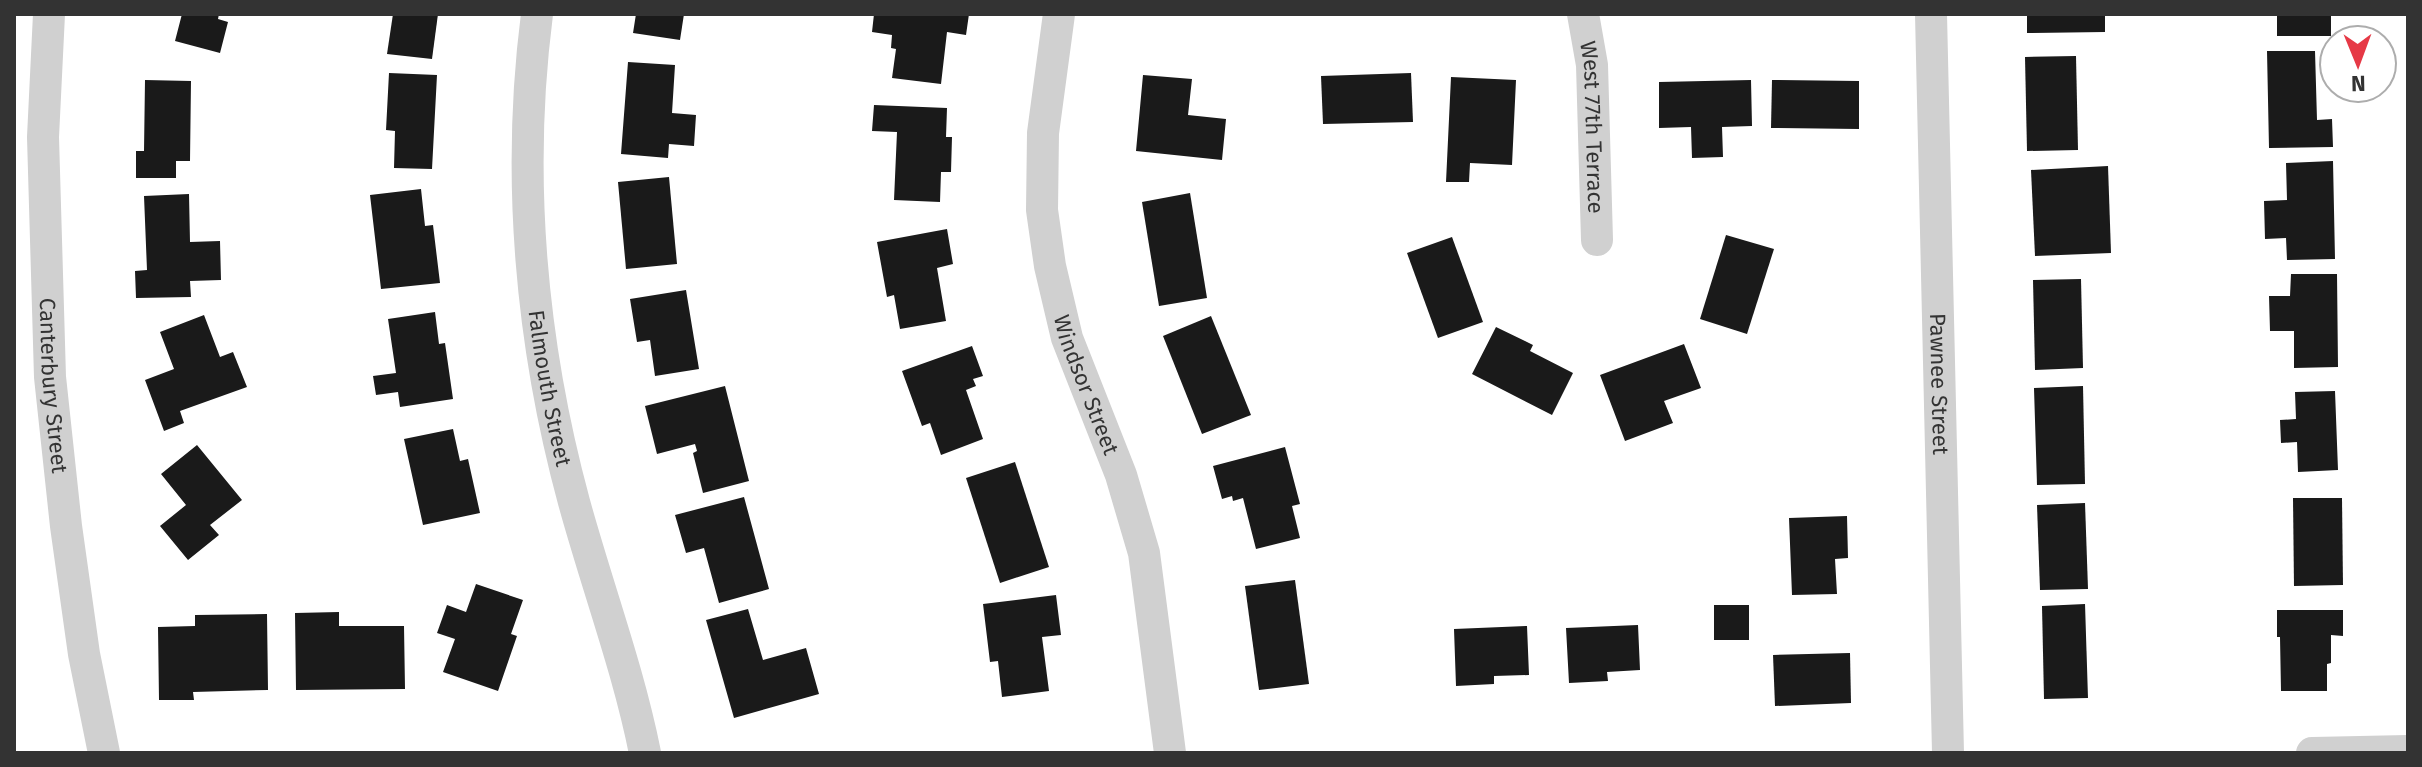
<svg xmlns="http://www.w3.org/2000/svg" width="2422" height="767" font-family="'Fira Sans',sans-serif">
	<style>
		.building { fill: #1a1a1a }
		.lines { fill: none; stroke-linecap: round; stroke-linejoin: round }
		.street { stroke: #d0d0d0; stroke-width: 32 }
		.labels { text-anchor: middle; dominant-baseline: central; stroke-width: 8; stroke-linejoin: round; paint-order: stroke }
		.street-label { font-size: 22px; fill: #333; stroke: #fff }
	</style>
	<rect width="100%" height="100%" fill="#fff"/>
	<g class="building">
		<path d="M182,14H219L218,19L228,22L220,53L175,41Z"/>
		<path d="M393,14H438L432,59L387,54Z"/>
		<path d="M636,14H684L680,40L633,33Z"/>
		<path d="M874,14H969L966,35L947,32L941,84L892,78L896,49L891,48L892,35L872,32Z"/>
		<path d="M2027,14H2105V32L2027,33Z"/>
		<rect x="2277" y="14" width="54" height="22"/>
		<path d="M2267,51H2315L2317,120L2332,119L2333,147L2269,148Z"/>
		<path d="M2076,56L2078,150L2027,151L2025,57Z"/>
		<path d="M628,62L675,65L672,113L696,115L694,146L669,144L668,158L621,154Z"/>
		<path d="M389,73L437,75L432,169L394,168L395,131L386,130Z"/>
		<path d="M1411,73L1413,122L1323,124L1321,76Z"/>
		<path d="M1143,75L1192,79L1188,115L1226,119L1222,160L1136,151Z"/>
		<path d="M1451,77L1516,80L1512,165L1470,163L1469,182H1446Z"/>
		<path d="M145,80L191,81L190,161H176V178H136V151H144Z"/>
		<path d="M1751,80L1752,126L1722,127L1723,157L1692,158L1691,127L1659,128V82Z"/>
		<path d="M1772,80L1859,81V129L1771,128Z"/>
		<path d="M874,105L947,108L946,137H952L951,172H941L940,202L894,200L897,132L872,131Z"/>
		<path d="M2333,161L2335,259L2287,260L2286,238L2265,239L2264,201L2287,200L2286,163Z"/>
		<path d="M2108,166L2111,253L2035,256L2031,170Z"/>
		<path d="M669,177L677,264L626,269L618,182Z"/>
		<path d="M421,189L425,226L433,225L440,283L381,289L370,195Z"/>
		<path d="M1190,193L1207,298L1159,306L1142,202Z"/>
		<path d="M189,194L190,242L220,241L221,280L190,281L191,297L136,298L135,271L147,270L144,196Z"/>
		<path d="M947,229L953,264L937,268L946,321L900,329L894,295L887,297L877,242Z"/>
		<path d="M1726,235L1774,249L1747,334L1700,319Z"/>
		<path d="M1452,237L1483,322L1438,338L1407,253Z"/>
		<path d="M2291,274H2337L2338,367L2294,368V331H2270L2269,296H2290Z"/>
		<path d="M2081,279L2083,368L2035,370L2033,280Z"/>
		<path d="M686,290L699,369L655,376L650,340L637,342L630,299Z"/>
		<path d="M435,312L439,344L445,343L453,399L400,407L398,392L376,395L373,376L396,373L388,319Z"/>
		<path d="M204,315L220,357L233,352L247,387L180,411L184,423L164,431L145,380L174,369L160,332Z"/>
		<path d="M1211,316L1251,415L1202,434L1163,336Z"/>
		<path d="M1496,327L1533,345L1530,351L1573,373L1552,415L1472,374Z"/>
		<path d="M1684,344L1701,388L1664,401L1673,423L1625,441L1600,375Z"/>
		<path d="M972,346L983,376L973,379L976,386L966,390L983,439L941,455L930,423L922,426L902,371Z"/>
		<path d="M725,386L749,481L703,493L693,453L697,451L695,444L657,454L645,406Z"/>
		<path d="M2083,386L2085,484L2037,485L2034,388Z"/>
		<path d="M2335,391L2338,470L2298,472L2297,442L2281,443L2280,420L2296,419L2295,392Z"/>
		<path d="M453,429L460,461L468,459L480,513L423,525L404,439Z"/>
		<path d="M197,445L242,500L210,525L219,535L188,560L160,526L186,505L161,474Z"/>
		<path d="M1285,447L1300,504L1292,506L1300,538L1256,549L1243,498L1233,501L1232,496L1222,499L1213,466Z"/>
		<path d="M1015,462L1049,567L1000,583L966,478Z"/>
		<path d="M744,497L769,589L719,603L704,548L686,553L675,515Z"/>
		<path d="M2293,498H2342L2343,585L2294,586Z"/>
		<path d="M2085,503L2088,589L2040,590L2037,505Z"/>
		<path d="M1847,516L1848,558L1835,559L1837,594L1792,595L1789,518Z"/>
		<path d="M1295,580L1309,684L1259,690L1245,586Z"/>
		<path d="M476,584L523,600L511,634L517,636L498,691L443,672L455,639L437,633L447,605L466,612Z"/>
		<path d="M1056,595L1061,635L1042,637L1049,691L1002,697L998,661L990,662L983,604Z"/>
		<path d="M2085,604L2088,698L2044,699L2042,606Z"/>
		<rect x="1714" y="605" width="35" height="35"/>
		<path d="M748,609L763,660L806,648L819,694L734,718L706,620Z"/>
		<path d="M2277,610H2343V636L2331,635V663L2327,664V691H2281L2280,637H2277Z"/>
		<path d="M339,612V626H404L405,689L296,690L295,613Z"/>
		<path d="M267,614L268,690L193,692L194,700H159L158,627L195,626V615Z"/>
		<path d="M1638,625L1640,670L1607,672L1608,681L1569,683L1566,628Z"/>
		<path d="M1527,626L1529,675L1494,676V684L1456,686L1454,629Z"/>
		<path d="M1850,653L1851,703L1775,706L1773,655Z"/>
	</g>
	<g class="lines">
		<g class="street">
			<path id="s1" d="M49,14L43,137L50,377L66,526L84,654L104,753"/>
			<path id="s2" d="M537,14C516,177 531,344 574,502C597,586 628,668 645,753"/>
			<path id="s3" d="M1059,14L1043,133L1042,210L1050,266L1067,338L1121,475L1144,553L1170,753"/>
			<path id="s4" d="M1583,14L1592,65L1597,240"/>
			<path id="s5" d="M1931,14L1948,753"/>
			<path d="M2312,753L2408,751"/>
		</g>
	</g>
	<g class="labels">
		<g class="street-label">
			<text stroke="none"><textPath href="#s4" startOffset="114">West 77th Terrace</textPath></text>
			<text stroke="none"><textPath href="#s5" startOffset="370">Pawnee Street</textPath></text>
			<text stroke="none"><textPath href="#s1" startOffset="372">Canterbury Street</textPath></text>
			<text stroke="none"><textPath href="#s3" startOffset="378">Windsor Street</textPath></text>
			<text stroke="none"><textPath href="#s2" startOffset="376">Falmouth Street</textPath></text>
		</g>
	</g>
	<rect width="2422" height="767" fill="none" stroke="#333333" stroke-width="32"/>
	<g transform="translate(2358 64) rotate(179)"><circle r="38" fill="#ffffff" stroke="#adadad" stroke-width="2"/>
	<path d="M0-6L14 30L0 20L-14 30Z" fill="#e63946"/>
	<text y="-12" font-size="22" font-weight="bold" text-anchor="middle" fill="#333333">N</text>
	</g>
</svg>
